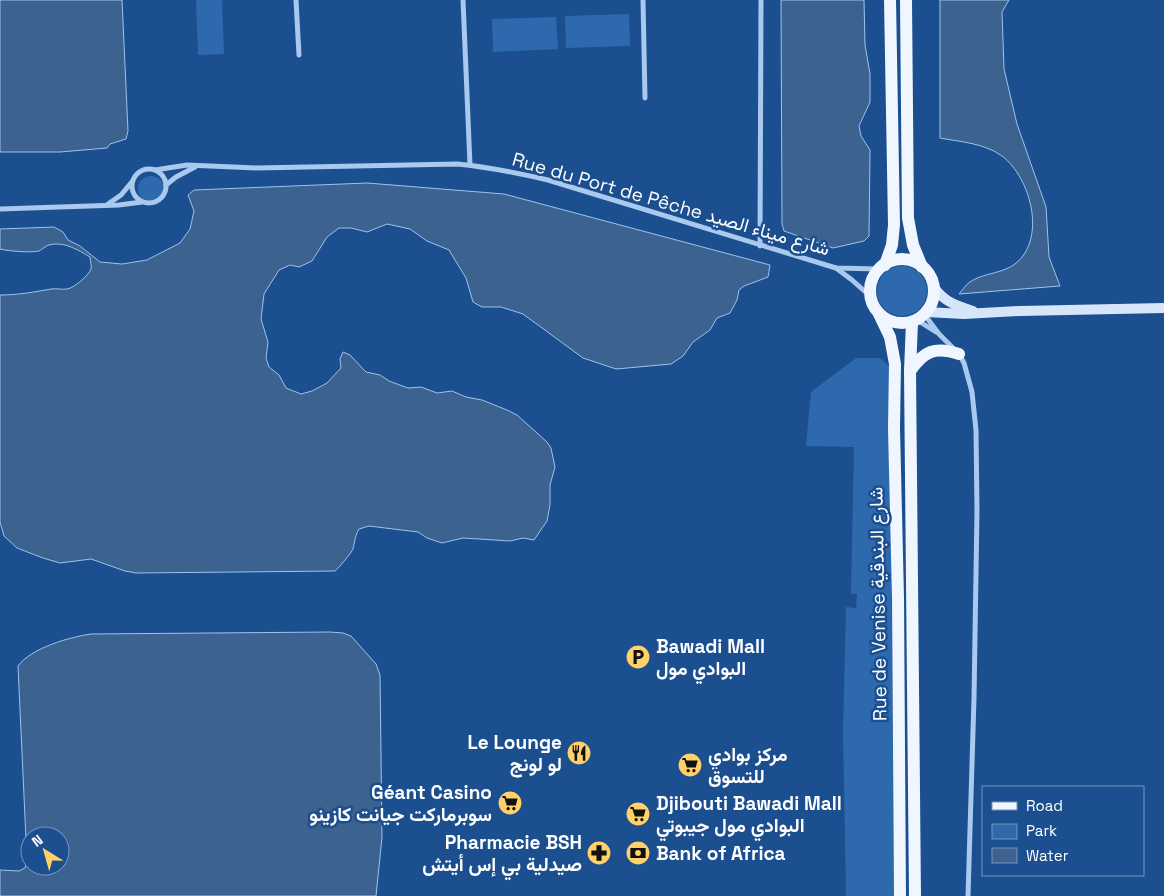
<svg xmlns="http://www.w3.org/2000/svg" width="1164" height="896" font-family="'Space Grotesk',Vazirmatn,sans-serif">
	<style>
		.green { fill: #2e69ad }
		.water { fill: #3c6290; stroke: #9cc4f0; fill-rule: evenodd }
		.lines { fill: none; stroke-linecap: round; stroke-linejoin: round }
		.minor { stroke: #a9c9ee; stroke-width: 5 }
		.secondary { stroke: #d6e6fa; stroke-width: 10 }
		.primary { stroke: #f0f6ff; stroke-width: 12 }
		.labels { text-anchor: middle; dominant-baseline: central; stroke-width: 5; stroke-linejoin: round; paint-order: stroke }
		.street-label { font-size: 19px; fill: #fff; stroke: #1b4f8f }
		.poi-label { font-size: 19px; font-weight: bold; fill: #fff; stroke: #1b4f8f; text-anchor: start }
	</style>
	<rect width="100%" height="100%" fill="#1b4f8f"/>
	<g class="green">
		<path d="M196,0H222L224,54L198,55Z"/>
		<path d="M629,14L630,46L566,48L565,16Z"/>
		<path d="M556,17L558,49L493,52L492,19Z"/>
		<circle cx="151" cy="189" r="13"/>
		<circle cx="902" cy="291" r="25"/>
		<path d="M856,358H880L890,367L894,896H846L843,731L846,607L856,608L857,594H851L854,447L806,446L811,392Z"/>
	</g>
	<g class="water">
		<path d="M0,0H122L128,131L126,139L110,144L107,148L60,152H0Z"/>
		<path d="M781,0H864L865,45L870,74V102L859,126L861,136L870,150L869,236L864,241L833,248L784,231L782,224Z"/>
		<path d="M940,0H1009L1002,12L1004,69L1017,124L1046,207L1049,257L1060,286L959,294C963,289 967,283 973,280C986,273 1003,273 1015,264C1047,239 1031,178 1002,156C984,143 961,142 940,138Z"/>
		<path d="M367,183L504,194L770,265L768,277L744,286L739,290L737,300L730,313L717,318L710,330L693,342L683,356L671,364L616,369L583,358L523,314L501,307H482L473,302L466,278L449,250L427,241L410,229L387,224L367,232L351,228H339L327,237L312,261L299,267L290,265L279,270L264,294L261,319L268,342L266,358L269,367L279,375L286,388L301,394L312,391L327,383L341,368L340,359L343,352L350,355L366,372L380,375L389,381L408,388L421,387L437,393L452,391L466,397L482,400L507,410L517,415L547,442L551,448L555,467L550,485V505L547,521L534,540L523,538L510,541L463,538L442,543L427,538L418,532L369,526L359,529C355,536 355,541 353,549C352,552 339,568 335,571L136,573L125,571L91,559L60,563L43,558L17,548L4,536L0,522V295C17,295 35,292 51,289C57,288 62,290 67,289C74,288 89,275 91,269C92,265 90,261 90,257C78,250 64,241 49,245C45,246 43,249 39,251C31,253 8,251 0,249V229L54,227L63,232L68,240L80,246L100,262L122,264L147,260L180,243L190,229L194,211L188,195L194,190Z"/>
		<path d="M330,632L343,633L351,636L376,664L380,675L382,837L376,896H0V870L19,871L25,868L27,861L18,666C31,648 70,637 91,634ZM30,836H60V866H30Z"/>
	</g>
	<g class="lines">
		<g class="minor">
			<path d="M296,0L299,55"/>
			<path d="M463,0L470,165"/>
			<path d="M643,0L645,98"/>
			<circle cx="149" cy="186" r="17"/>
			<path d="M155,170L187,165L257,168L457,164C488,167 518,173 548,180L836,268L879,269"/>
			<path d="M166,185L176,177L195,167"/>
			<path d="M108,204L121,195L131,183"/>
			<path d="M0,209L119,205L142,202"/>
			<path d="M760,246L761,0"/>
			<path d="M836,268L852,280L870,296"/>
			<path d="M924,314L939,334L959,354L964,363L972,392L976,430L977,511L974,698L968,896"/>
			<path d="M917,320L936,332"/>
		</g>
		<g class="secondary">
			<path d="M934,287C944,302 957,306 973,311"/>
			<path d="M926,312L964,314L1020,311L1164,308"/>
		</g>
		<g class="primary">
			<path d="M906,0L908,218L913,245L922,267"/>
			<circle cx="902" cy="291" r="32"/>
			<path d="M885,265L892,245L894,225L890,0"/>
			<path d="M879,314L890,337L895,364L894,428L898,598L900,896"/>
			<path d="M912,322L910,371L915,896"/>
			<path d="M910,371C924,351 935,346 959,354"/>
		</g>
	</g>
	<defs>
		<symbol id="parking-disc" viewBox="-11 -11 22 22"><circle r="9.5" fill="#ffd166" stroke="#1b4f8f"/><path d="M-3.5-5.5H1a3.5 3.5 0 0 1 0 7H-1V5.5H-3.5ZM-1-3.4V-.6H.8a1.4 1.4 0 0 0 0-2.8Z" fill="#111"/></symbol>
		<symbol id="restaurant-disc" viewBox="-11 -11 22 22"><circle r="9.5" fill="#ffd166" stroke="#1b4f8f"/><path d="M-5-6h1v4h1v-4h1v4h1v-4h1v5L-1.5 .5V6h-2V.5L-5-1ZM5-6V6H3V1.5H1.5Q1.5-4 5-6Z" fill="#111"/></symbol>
		<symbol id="supermarket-disc" viewBox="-11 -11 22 22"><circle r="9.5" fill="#ffd166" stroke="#1b4f8f"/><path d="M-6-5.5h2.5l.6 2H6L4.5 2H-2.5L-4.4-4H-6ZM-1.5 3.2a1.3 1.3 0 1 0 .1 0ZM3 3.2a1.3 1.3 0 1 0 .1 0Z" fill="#111"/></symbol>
		<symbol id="pharmacy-disc" viewBox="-11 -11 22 22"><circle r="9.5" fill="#ffd166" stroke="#1b4f8f"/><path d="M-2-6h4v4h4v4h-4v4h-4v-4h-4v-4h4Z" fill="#111"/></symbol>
		<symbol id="bank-disc" viewBox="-11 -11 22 22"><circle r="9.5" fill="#ffd166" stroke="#1b4f8f"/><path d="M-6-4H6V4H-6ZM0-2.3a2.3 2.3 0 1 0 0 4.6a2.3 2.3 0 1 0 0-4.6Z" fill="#111"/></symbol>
	</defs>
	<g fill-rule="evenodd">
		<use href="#parking-disc" x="624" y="643" width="28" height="28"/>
		<use href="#restaurant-disc" x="565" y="739" width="28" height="28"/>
		<use href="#supermarket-disc" x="676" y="751" width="28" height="28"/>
		<use href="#supermarket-disc" x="496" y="789" width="28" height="28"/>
		<use href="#supermarket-disc" x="624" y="800" width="28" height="28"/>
		<use href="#pharmacy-disc" x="585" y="839" width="28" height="28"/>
		<use href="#bank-disc" x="624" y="839" width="28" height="28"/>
	</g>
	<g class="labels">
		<g class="street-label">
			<text transform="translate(671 204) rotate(16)">Rue du Port de Pêche شارع ميناء الصيد</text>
			<text transform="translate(878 604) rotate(-91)">Rue de Venise شارع البندقية</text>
		</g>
		<g class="poi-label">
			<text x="656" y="646">Bawadi Mall<tspan x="656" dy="22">البوادي مول</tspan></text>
			<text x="562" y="742" text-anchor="end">Le Lounge<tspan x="562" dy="22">لو لونج</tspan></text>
			<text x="708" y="754">مركز بوادي<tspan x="708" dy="22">للتسوق</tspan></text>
			<text x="492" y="792" text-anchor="end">Géant Casino<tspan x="492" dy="22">سوبرماركت جيانت كازينو</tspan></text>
			<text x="656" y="803">Djibouti Bawadi Mall<tspan x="656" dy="22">البوادي مول جيبوتي</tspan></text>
			<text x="582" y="842" text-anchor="end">Pharmacie BSH<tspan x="582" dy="22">صيدلية بي إس أيتش</tspan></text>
			<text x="656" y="853">Bank of Africa</text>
		</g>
	</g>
	<rect x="982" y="786" width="162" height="90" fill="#1b4f8f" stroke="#7695bc"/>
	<rect x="992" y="802" width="25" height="8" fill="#f0f6ff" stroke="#7695bc"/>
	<text x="1026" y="811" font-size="15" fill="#ffffff">Road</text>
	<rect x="992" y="824" width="25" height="15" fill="#2e69ad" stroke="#7695bc"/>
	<text x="1026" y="836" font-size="15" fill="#ffffff">Park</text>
	<rect x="992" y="848" width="25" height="15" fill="#3c6290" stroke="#7695bc"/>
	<text x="1026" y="861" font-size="15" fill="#ffffff">Water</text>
	<g transform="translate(45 851) rotate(323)"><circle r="24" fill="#1b4f8f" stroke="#7695bc"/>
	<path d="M0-4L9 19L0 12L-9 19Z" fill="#ffd166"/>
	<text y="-8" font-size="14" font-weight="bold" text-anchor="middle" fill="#ffffff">N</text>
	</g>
</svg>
